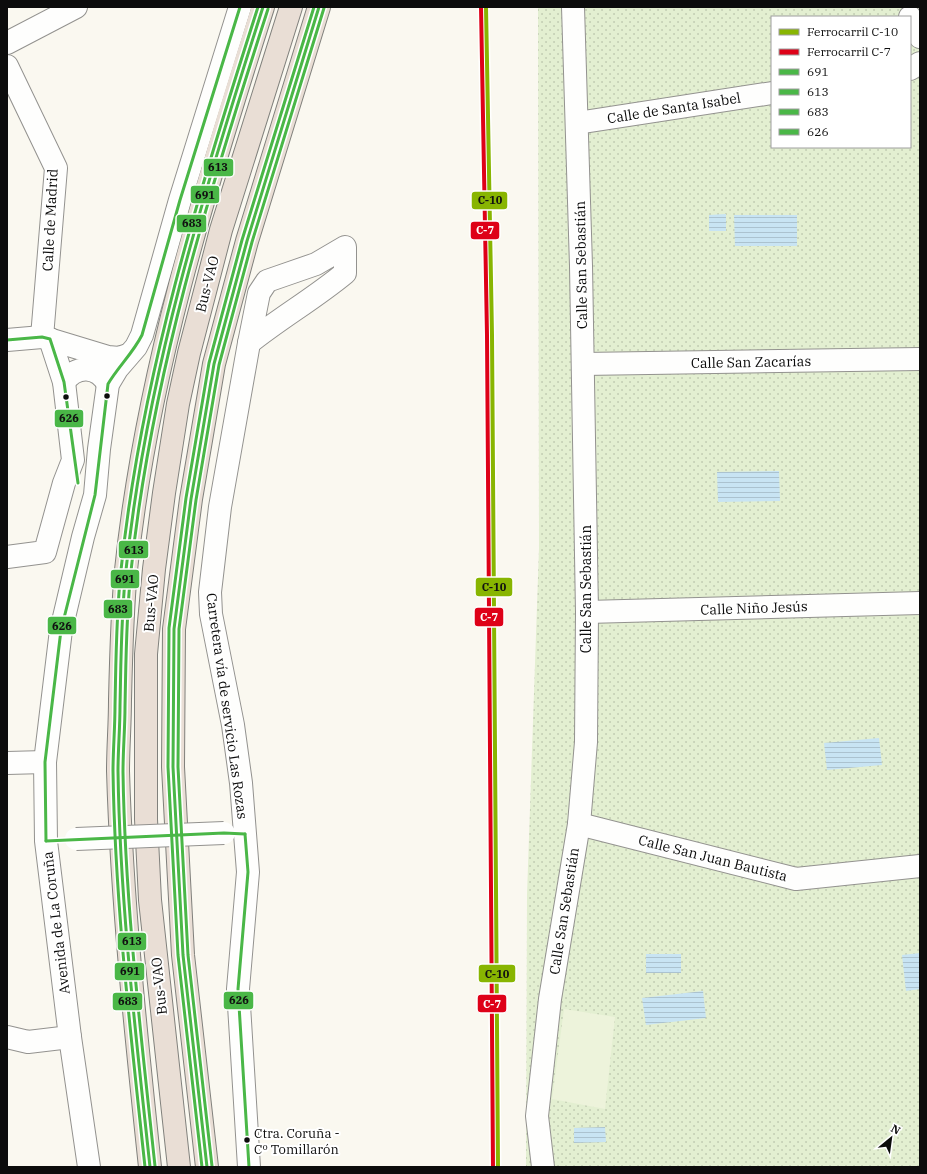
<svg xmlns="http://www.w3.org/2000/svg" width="927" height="1174" font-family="'IBM Plex Serif',serif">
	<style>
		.park { fill: url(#park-dots); fill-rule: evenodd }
		.pitch { fill: #edf3db }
		.water { fill: url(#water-rules) }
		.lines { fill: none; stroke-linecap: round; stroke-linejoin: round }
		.minor-casing { stroke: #93928f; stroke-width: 24 }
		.highway-casing { stroke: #80807c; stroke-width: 24 }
		.minor { stroke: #fefefd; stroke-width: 22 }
		.highway { stroke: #e9ded5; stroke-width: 22 }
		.minor-bridge-casing { stroke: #93928f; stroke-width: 24; stroke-linecap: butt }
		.minor-bridge { stroke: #fefefd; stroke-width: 22 }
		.bus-1-casing { stroke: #fff; stroke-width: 6 }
		.bus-2-casing { stroke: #fff; stroke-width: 6 }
		.bus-3-casing { stroke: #fff; stroke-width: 6 }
		.bus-4-casing { stroke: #fff; stroke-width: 6 }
		.bus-1 { stroke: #4ab747; stroke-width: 3 }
		.bus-2 { stroke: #4ab747; stroke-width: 3 }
		.bus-3 { stroke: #4ab747; stroke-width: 3 }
		.bus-4 { stroke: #4ab747; stroke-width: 3 }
		.rail-1-casing { stroke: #fff; stroke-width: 7 }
		.rail-2-casing { stroke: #fff; stroke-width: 7 }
		.rail-1 { stroke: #88b501; stroke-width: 4 }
		.rail-2 { stroke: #de0118; stroke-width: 4 }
		.bus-dot { fill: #0c0c0c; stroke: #fff; stroke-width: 1.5 }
		.labels { text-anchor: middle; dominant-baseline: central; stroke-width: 4; stroke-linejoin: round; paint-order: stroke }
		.bus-label { font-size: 13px; fill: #0c0c0c; stroke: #fff; text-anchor: start }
		.street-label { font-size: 14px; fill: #0c0c0c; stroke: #fff }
		.line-badge { stroke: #fff; stroke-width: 1.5 }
		.badge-label { font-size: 11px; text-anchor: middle; font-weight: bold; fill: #fff }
		.pale-badge-label { font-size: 11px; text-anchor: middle; font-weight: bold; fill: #111 }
	</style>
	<defs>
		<pattern id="park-dots" width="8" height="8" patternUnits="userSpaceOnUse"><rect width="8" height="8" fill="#e3efd1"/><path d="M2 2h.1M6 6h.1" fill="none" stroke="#c2ccb2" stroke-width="1.8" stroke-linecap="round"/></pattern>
		<pattern id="water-rules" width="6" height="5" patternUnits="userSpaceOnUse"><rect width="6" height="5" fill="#c8e4f3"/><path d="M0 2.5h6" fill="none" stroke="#abc2cf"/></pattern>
	</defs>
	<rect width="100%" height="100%" fill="#faf8f0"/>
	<path class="park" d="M538,7H920V1167H526L527,895L539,548ZM772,17H910V147H772Z"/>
	<path class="pitch" d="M564,1009L615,1017L605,1109L552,1099Z"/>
	<g class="water">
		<path d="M726,214V231H709V215Z"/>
		<path d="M797,215V246H735L734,215Z"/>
		<path d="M779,471L780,501L718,502L717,472Z"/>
		<path d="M879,738L882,765L827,770L824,743Z"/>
		<path d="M920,953V989L906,991L902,955Z"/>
		<rect x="646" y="954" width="35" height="19"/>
		<path d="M703,991L706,1018L646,1025L642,998Z"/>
		<path d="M605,1127L606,1142L574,1143V1128Z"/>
	</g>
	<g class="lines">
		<defs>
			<g id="minor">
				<path d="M910,17L920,37"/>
				<path d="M7,43L76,7"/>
				<path d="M7,66L56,168L42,337"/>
				<path d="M910,69L920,63"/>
				<path d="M577,123L772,93"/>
				<path d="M345,247V273C315,298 280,318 249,343L259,293L267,281L316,264Z"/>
				<path d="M7,340L42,337L108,357L119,358L128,355"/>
				<path d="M249,343L220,507L210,592L211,614L233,725L241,783L248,872L238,989L249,1167"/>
				<path d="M583,364L920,359"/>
				<path d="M64,382C76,365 97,365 108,384"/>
				<path d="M7,557L45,552L64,483L73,460L64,382L50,339"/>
				<path d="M587,612L920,603"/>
				<path d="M7,763L45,762"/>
				<path d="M579,824L796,879L920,866"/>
				<path d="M7,1037L28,1042L70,1037"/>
				<path d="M89,1167L70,1037L46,841L45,762L61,630L83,537L95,495L99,449L108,384L117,369L136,347L142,335L180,200L240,7"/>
				<path d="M543,1167L537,1116L550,999L579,824L586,742L587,612L581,266L573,7"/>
			</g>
			<g id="highway">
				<path d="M150,1167C136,1035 122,904 118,771C118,748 120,724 120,700C121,657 122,613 126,570C146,378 204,191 263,7"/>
				<path d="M179,1167L150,900L146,819V654L154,569L164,493L178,404L189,353L221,230L291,7"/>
				<path d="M207,1167L183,955L173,767L174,629L191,499L214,364L247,241L319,7"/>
			</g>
		</defs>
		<use href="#minor" class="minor-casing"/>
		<use href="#highway" class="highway-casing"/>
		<use href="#minor" class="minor"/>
		<use href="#highway" class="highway"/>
		<defs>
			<path id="minor-bridge" d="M76,839L224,833"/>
		</defs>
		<use href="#minor-bridge" class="minor-bridge-casing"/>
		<use href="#minor-bridge" class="minor-bridge"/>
		<defs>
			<g id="bus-1">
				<path d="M150,1167C136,1036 120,904 118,771C118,750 120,728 120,706C121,661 121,615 126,570C146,377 204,191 263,7"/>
				<path d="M207,1167L183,955L173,767L174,629L191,499L214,364L247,241L319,7"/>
			</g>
			<g id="bus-2">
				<path d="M155,1166C141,1035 125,903 123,772C123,750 125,728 125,707C126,661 126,616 131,571C151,378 209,192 268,9"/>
				<path d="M212,1166L188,955L178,767L179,629L196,500L219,365L252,242L324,8"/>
			</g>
			<g id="bus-3">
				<path d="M145,1167C131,1036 115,904 113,771C113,750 115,728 115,706C116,661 116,615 121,570C141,377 199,191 258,7"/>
				<path d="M202,1167L178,955L168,767L169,628L186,498L209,363L242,240L314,7"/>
			</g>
			<g id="bus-4">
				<path d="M7,340L42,337L50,339L64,382L78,483"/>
				<path d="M245,834L248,872L238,989L249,1167"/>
				<path d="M46,841L45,762L61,630L95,495L108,384C118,367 133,353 142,335L180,200L240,7"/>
				<path d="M46,841L224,833L245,834"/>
			</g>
		</defs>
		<use href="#bus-1" class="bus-1-casing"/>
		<use href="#bus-2" class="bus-2-casing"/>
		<use href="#bus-3" class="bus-3-casing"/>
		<use href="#bus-4" class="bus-4-casing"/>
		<use href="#bus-1" class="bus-1"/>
		<use href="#bus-2" class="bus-2"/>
		<use href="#bus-3" class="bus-3"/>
		<use href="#bus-4" class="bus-4"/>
		<defs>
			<path id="rail-1" d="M486,7L492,335L498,1167"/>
			<path id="rail-2" d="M481,7L487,335L493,1167"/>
		</defs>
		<use href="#rail-1" class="rail-1-casing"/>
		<use href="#rail-2" class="rail-2-casing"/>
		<use href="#rail-1" class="rail-1"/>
		<use href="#rail-2" class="rail-2"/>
	</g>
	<g class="bus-dot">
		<circle cx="107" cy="396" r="3.5"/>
		<circle cx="66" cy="397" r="3.5"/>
		<circle cx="247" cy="1140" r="3.5"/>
	</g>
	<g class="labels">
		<g class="bus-label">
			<text x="254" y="1133">Ctra. Coruña -<tspan x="254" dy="16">Cº Tomillarón</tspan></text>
		</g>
		<g class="street-label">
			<text transform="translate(674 108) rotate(-9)">Calle de Santa Isabel</text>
			<text transform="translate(50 220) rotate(-87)">Calle de Madrid</text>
			<text transform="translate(581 265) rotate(-91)">Calle San Sebastián</text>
			<text transform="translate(207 284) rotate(-76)">Bus-VAO</text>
			<text transform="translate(751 362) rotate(-1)">Calle San Zacarías</text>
			<text transform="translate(586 589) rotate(-90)">Calle San Sebastián</text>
			<text transform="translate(151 603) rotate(-85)">Bus-VAO</text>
			<text transform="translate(754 608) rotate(-2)">Calle Niño Jesús</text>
			<text transform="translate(227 706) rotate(82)">Carretera vía de servicio Las Rozas</text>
			<text transform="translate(713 858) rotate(14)">Calle San Juan Bautista</text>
			<text transform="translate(564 911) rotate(-81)">Calle San Sebastián</text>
			<text transform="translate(56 923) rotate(-97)">Avenida de La Coruña</text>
			<text transform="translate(159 986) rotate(-96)">Bus-VAO</text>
		</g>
	</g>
	<g class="line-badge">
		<rect x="203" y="158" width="31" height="19" rx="4" fill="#4ab747"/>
		<rect x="190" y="185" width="30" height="19" rx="4" fill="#4ab747"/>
		<rect x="471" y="191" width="37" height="19" rx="4" fill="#88b501"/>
		<rect x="176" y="214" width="31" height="19" rx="4" fill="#4ab747"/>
		<rect x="470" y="221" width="30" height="19" rx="4" fill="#de0118"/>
		<rect x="54" y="409" width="30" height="19" rx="4" fill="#4ab747"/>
		<rect x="118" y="540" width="31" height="19" rx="4" fill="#4ab747"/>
		<rect x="110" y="569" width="30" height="20" rx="4" fill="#4ab747"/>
		<rect x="475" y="577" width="38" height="20" rx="4" fill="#88b501"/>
		<rect x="103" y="599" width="30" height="20" rx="4" fill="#4ab747"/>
		<rect x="474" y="607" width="30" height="20" rx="4" fill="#de0118"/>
		<rect x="47" y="616" width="30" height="19" rx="4" fill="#4ab747"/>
		<rect x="117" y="932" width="30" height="19" rx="4" fill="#4ab747"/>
		<rect x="114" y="962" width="31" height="19" rx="4" fill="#4ab747"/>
		<rect x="478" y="964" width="38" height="19" rx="4" fill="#88b501"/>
		<rect x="223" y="991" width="31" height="19" rx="4" fill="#4ab747"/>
		<rect x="112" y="992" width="31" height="19" rx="4" fill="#4ab747"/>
		<rect x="477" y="994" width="30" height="19" rx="4" fill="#de0118"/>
	</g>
	<g class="badge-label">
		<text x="485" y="234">C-7</text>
		<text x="489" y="621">C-7</text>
		<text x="492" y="1008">C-7</text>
	</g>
	<g class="pale-badge-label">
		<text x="218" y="171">613</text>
		<text x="205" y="199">691</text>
		<text x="490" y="204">C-10</text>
		<text x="192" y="227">683</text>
		<text x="69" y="422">626</text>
		<text x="134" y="554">613</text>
		<text x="125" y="583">691</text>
		<text x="494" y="591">C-10</text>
		<text x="118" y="613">683</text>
		<text x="62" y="630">626</text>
		<text x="132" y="945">613</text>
		<text x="130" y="975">691</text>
		<text x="497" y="978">C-10</text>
		<text x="239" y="1004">626</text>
		<text x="128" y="1005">683</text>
	</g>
	<rect width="927" height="1174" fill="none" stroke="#0c0c0c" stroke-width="16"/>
	<rect x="771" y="16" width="140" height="132" fill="#ffffff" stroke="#9e9e9e"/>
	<rect x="779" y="29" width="20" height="6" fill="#88b501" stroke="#9e9e9e"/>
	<text x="807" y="36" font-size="12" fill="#0c0c0c">Ferrocarril C-10</text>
	<rect x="779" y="49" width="20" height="6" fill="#de0118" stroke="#9e9e9e"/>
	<text x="807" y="56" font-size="12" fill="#0c0c0c">Ferrocarril C-7</text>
	<rect x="779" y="69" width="20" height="6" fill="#4ab747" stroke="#9e9e9e"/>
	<text x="807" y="76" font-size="12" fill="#0c0c0c">691</text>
	<rect x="779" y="89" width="20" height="6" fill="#4ab747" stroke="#9e9e9e"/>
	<text x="807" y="96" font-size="12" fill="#0c0c0c">613</text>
	<rect x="779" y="109" width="20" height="6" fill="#4ab747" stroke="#9e9e9e"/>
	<text x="807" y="116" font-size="12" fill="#0c0c0c">683</text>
	<rect x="779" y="129" width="20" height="6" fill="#4ab747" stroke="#9e9e9e"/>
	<text x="807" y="136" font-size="12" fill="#0c0c0c">626</text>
	<g transform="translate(891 1138) rotate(29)" stroke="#ffffff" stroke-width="3" paint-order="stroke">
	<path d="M0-3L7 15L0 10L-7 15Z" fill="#0c0c0c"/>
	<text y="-6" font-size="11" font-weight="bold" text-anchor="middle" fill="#0c0c0c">N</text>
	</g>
</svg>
